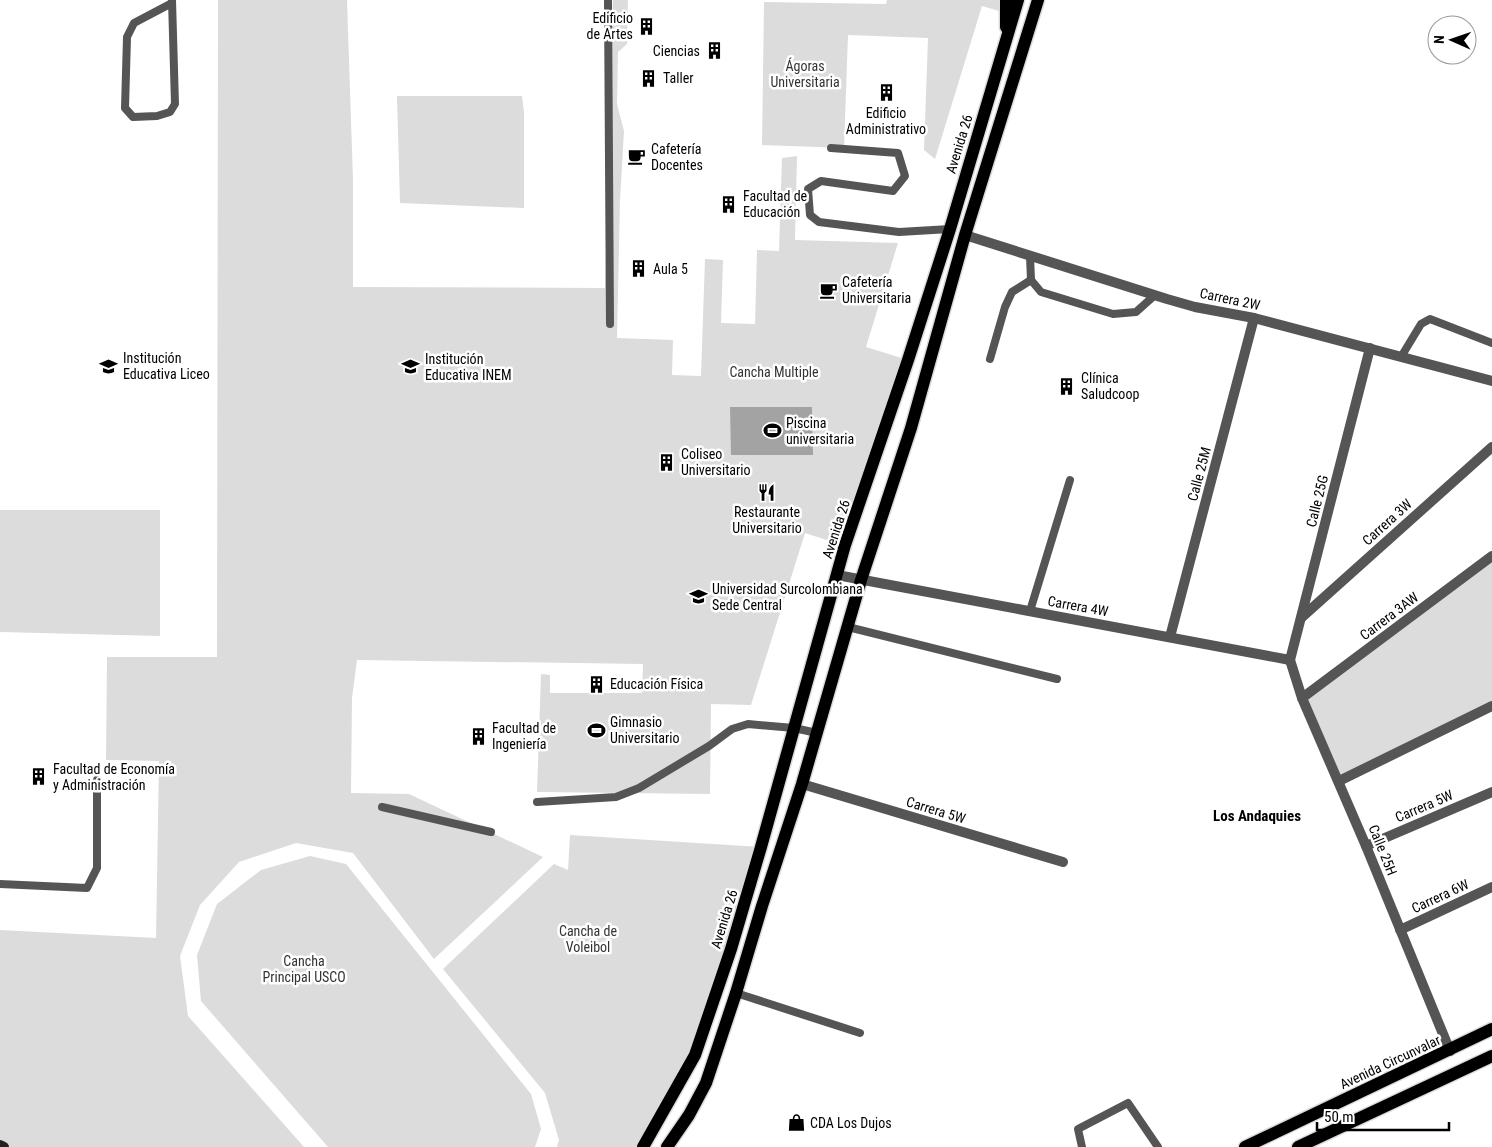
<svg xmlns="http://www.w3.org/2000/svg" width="1492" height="1147" font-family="'Roboto Condensed',sans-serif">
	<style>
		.green { fill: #dcdcdc }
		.water { fill: #a3a3a3 }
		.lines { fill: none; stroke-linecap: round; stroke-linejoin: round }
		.primary-casing { stroke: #dbdbdb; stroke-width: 15 }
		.service { stroke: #555; stroke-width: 8 }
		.minor { stroke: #555; stroke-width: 10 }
		.secondary { stroke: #222; stroke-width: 10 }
		.primary { stroke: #000; stroke-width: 12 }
		.labels { text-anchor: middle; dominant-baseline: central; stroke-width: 5; stroke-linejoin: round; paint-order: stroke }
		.poi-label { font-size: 14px; fill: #000; stroke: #fff; text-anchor: start }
		.park-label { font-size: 14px; fill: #333; stroke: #fff }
		.street-label { font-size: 14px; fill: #000; stroke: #fff }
		.neighbourhood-label { font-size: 15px; font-weight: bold; fill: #000; stroke: #fff }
	</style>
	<rect width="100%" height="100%" fill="#fff"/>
	<g class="green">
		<path d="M218,0H347L353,180V287L605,288L613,0H628L627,44L618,52L617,104L624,131L620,200L617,338L673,340L672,375L701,376L705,259L723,260L721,323L755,324L757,250L779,251L782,158L797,156L795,240L898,243L866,347L908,360L845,546L805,533L751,705L711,704L710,794L537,792L541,674L550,675V693H642L643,664L357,660L352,698L351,793L409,794L543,857L434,959L353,853L296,843L239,862L200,905L180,956L188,1016L304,1147H5L0,1144V930L156,938L159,761L106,760L107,657H217Z"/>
		<path d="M887,0H1017L1013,15L982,6L935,159L924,150L928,38L848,35L844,148L762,145L764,2L886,4Z"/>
		<path d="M397,96H522L524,112V208L400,203Z"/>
		<path d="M0,510H160V636L0,632Z"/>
		<path d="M1492,561V705L1339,780L1305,697Z"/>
		<path d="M570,835L761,847L694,1055L648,1147H557L559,1140L545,1093L443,969L554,864L568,870Z"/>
		<path d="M310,856L346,864L531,1094L541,1129L535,1147H328L201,1001L197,955L217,904L261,870Z"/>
	</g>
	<path class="water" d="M730,407H812L813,455H731Z"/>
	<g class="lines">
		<defs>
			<g id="primary">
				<path d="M1006,0V27"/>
				<path d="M643,1147L695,1055L731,949L761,847L845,545L908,360L950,229L1018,0"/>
				<path d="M667,1147L689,1115L706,1083L736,993L762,906L802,784L861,580L911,428L965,235L1038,0"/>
				<path d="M1245,1147L1492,1029"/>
				<path d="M1298,1147L1492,1056"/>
			</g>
		</defs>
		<use href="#primary" class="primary-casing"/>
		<g class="service">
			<path d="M172,0L175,104L170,112L157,116L133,117L125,108L127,37L134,23L172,3"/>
			<path d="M608,0L610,324"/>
			<path d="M831,148L898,153L905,176L893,191L821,181L808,189L810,215L819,222L899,232L950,229"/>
			<path d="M1030,256L1031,280L1041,292L1113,314L1136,312L1155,295"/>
			<path d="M1401,357L1421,324L1430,319L1492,343"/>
			<path d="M990,359L1005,307L1012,292L1031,280"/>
			<path d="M1030,611L1070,480"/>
			<path d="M848,627L1057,679"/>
			<path d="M537,802L616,797L639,788L709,746L732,729L748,724L794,728L817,733"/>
			<path d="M382,807L491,832"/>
			<path d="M0,884L87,888L97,868V780"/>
			<path d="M736,993L860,1033"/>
			<path d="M1082,1147L1078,1129L1128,1103L1158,1147"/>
		</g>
		<g class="minor">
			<path d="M965,235L1167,299L1195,307L1254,318L1492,381"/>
			<path d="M837,575L1290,660"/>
			<path d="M1301,618L1492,447"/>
			<path d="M1170,637L1254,318"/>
			<path d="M1290,660L1302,698L1366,846L1450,1051"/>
			<path d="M1290,660L1370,348"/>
			<path d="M1302,698L1492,556"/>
			<path d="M1339,781L1492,706"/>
			<path d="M802,784L1063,862"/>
			<path d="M1366,846L1492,792"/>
			<path d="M1400,930L1492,887"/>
		</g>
		<path class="secondary" d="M0,1145L4,1147"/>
		<use href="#primary" class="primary"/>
	</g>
	<defs>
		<symbol id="building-bare" viewBox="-9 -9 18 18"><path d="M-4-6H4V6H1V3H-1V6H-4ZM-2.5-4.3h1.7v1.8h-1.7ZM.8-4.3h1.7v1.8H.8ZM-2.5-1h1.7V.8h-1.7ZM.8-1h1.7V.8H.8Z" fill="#000" stroke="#fff" stroke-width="2.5" paint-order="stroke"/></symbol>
		<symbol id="cafe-bare" viewBox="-9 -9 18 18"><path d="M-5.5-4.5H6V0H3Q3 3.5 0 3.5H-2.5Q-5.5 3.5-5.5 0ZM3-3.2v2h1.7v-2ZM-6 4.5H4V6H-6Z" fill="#000" stroke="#fff" stroke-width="2.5" paint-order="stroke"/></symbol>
		<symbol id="university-bare" viewBox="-9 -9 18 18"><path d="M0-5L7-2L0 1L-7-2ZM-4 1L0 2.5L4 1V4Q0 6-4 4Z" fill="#000" stroke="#fff" stroke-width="2.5" paint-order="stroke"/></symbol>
		<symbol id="stadium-bare" viewBox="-9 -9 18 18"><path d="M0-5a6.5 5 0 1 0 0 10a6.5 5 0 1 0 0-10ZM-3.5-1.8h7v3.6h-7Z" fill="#000" stroke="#fff" stroke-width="2.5" paint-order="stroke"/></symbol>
		<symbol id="restaurant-bare" viewBox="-9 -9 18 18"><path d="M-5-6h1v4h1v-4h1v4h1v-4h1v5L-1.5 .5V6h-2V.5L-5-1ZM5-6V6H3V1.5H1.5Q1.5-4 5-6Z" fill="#000" stroke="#fff" stroke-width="2.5" paint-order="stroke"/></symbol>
		<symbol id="shop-bare" viewBox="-9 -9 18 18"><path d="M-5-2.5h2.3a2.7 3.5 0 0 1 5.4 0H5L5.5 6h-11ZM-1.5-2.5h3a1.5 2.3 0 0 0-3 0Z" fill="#000" stroke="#fff" stroke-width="2.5" paint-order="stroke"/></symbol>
	</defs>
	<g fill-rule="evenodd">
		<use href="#building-bare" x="634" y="14" width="25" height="25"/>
		<use href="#building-bare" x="702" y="38" width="25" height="25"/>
		<use href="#building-bare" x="636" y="66" width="25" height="25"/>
		<use href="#building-bare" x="874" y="80" width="25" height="25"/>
		<use href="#cafe-bare" x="624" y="144" width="25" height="25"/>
		<use href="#building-bare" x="716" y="192" width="25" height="25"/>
		<use href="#building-bare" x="626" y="256" width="25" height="25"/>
		<use href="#cafe-bare" x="816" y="278" width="25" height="25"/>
		<use href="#university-bare" x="96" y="354" width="25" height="25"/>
		<use href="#university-bare" x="398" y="354" width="25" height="25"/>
		<use href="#building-bare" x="1054" y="374" width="25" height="25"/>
		<use href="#stadium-bare" x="760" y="418" width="25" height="25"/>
		<use href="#building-bare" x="654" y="450" width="25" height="25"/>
		<use href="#restaurant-bare" x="754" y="480" width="25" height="25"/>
		<use href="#university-bare" x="686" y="584" width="25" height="25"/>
		<use href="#building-bare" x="584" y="672" width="25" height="25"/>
		<use href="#stadium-bare" x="584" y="718" width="25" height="25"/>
		<use href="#building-bare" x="466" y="724" width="25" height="25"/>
		<use href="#building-bare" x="26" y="764" width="25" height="25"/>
		<use href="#shop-bare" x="784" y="1110" width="25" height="25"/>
	</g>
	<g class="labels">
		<g class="poi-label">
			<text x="633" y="18" text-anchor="end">Edificio<tspan x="633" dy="16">de Artes</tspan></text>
			<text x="700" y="51" text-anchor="end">Ciencias</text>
			<text x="663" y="78">Taller</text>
			<text x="886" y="113" text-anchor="middle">Edificio<tspan x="886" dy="16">Administrativo</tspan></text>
			<text x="651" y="149">Cafetería<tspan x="651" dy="16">Docentes</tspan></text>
			<text x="743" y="196">Facultad de<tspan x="743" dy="16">Educación</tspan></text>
			<text x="653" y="269">Aula 5</text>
			<text x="842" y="282">Cafetería<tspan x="842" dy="16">Universitaria</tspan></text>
			<text x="123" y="358">Institución<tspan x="123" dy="16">Educativa Liceo</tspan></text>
			<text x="425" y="359">Institución<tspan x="425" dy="16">Educativa INEM</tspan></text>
			<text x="1081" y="378">Clínica<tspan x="1081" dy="16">Saludcoop</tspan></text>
			<text x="786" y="423">Piscina<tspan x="786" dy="16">universitaria</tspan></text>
			<text x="681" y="454">Coliseo<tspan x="681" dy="16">Universitario</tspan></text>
			<text x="767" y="512" text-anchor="middle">Restaurante<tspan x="767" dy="16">Universitario</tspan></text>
			<text x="712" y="589">Universidad Surcolombiana<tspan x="712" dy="16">Sede Central</tspan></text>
			<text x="610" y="684">Educación Física</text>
			<text x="610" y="722">Gimnasio<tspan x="610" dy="16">Universitario</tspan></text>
			<text x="492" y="728">Facultad de<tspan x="492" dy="16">Ingeniería</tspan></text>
			<text x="53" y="769">Facultad de Economía<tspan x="53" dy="16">y Administración</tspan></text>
			<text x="810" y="1123">CDA Los Dujos</text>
		</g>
		<g class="park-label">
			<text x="805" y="66">Ágoras<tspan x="805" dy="16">Universitaria</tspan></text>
			<text x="774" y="372">Cancha Multiple</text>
			<text x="588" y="931">Cancha de<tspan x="588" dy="16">Voleibol</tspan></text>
			<text x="304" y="961">Cancha<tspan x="304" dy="16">Principal USCO</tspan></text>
		</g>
		<g class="street-label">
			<text transform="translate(959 144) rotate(-73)">Avenida 26</text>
			<text transform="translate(1230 299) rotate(12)">Carrera 2W</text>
			<text transform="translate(1199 474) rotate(-75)">Calle 25M</text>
			<text transform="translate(1317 501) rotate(-76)">Calle 25G</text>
			<text transform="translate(1387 522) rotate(-42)">Carrera 3W</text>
			<text transform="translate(836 529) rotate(-72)">Avenida 26</text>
			<text transform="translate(1078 606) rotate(10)">Carrera 4W</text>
			<text transform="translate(1389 616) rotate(-37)">Carrera 3AW</text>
			<text transform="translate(1424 806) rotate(-23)">Carrera 5W</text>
			<text transform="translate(936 810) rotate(17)">Carrera 5W</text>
			<text transform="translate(1383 850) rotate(68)">Calle 25H</text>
			<text transform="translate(1440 896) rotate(-25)">Carrera 6W</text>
			<text transform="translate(724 919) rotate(-73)">Avenida 26</text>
			<text transform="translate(1390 1062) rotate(-25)">Avenida Circunvalar</text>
		</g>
		<g class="neighbourhood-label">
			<text x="1257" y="816">Los Andaquies</text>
		</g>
	</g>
	<g transform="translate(1452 40) rotate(272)"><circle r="24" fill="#ffffff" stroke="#999999"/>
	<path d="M0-4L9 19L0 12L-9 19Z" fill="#000000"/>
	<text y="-8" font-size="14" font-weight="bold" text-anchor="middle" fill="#000000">N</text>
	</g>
	<path d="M1317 1122v8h132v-8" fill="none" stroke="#000000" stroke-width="2.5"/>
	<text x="1324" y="1122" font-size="15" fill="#000000" stroke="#ffffff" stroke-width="4" paint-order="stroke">50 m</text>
</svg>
